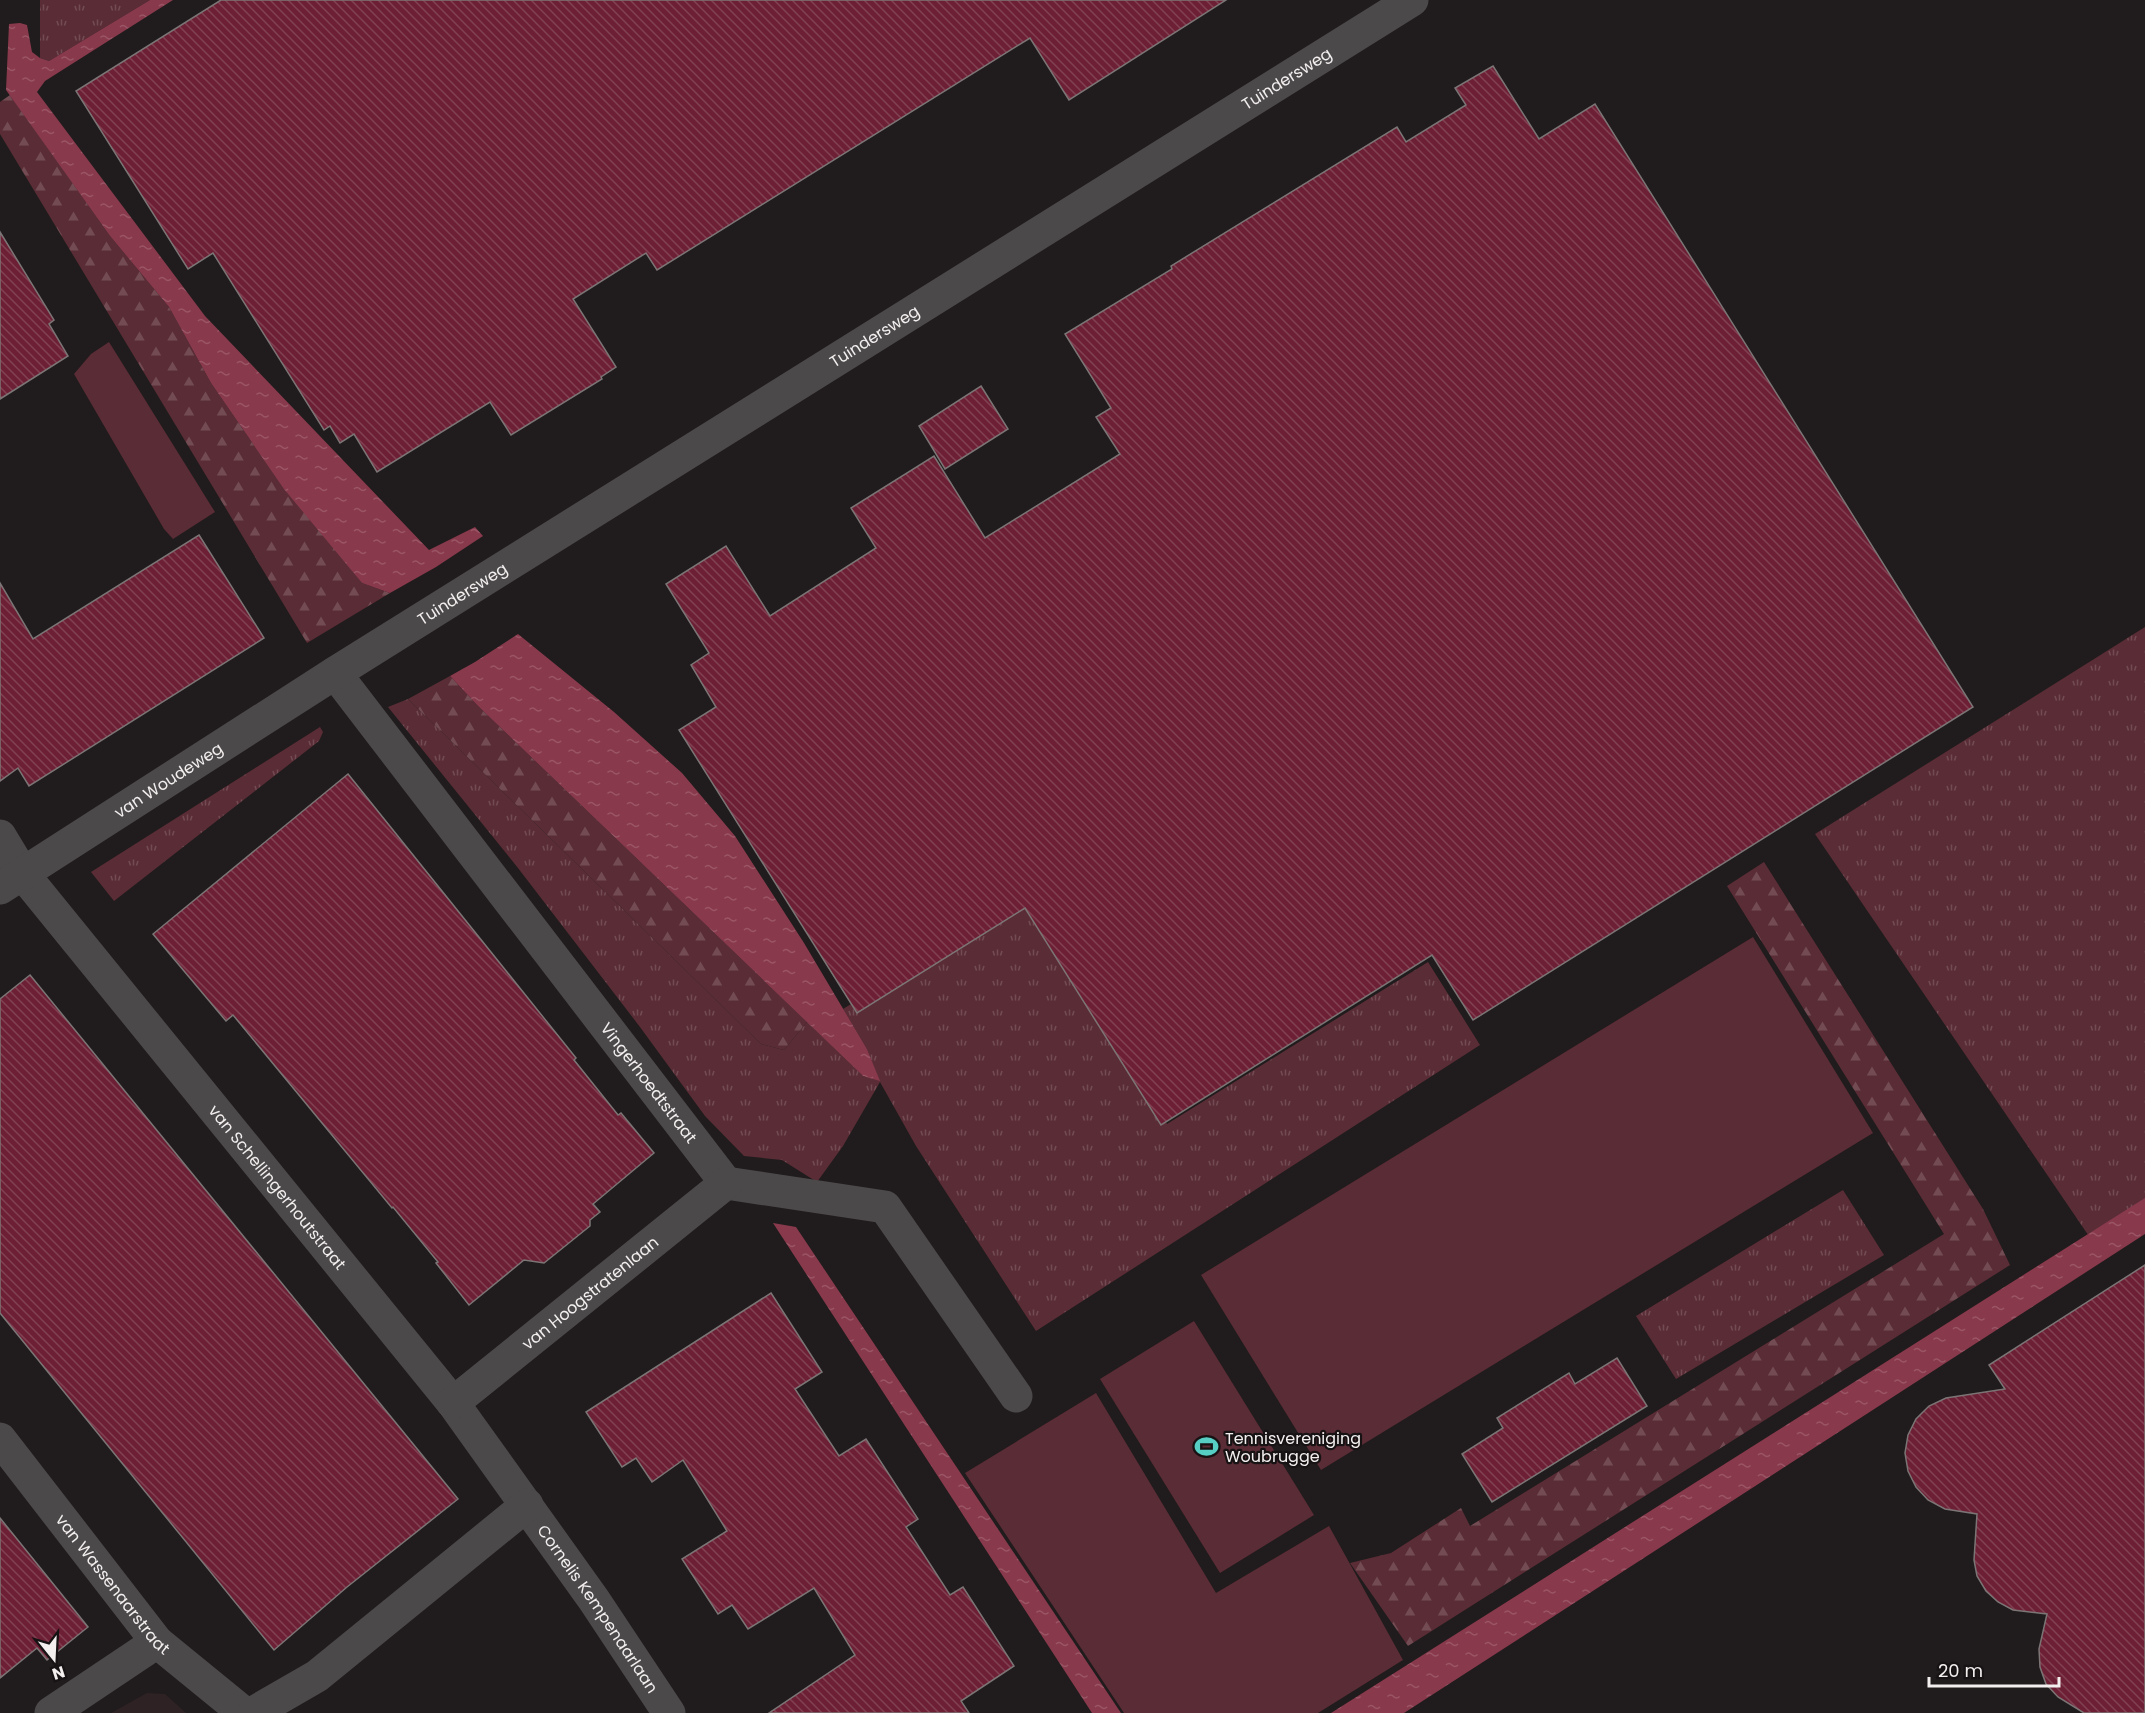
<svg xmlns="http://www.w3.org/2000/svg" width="2145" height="1713" font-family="Poppins,sans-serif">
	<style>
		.built { fill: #2e2224 }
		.grass { fill: url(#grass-tufts) }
		.forest { fill: url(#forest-firs) }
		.park { fill: #5a2c36 }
		.water { fill: url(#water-ripples) }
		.building { fill: url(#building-back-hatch); stroke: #7c7576; stroke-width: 1.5 }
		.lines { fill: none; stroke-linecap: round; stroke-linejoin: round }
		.street { stroke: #4c494a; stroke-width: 33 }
		.labels { text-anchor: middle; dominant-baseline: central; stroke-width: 4.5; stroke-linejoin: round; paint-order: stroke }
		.street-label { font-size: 16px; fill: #f3efef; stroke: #171213 }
		.poi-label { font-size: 16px; fill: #f3efef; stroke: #171213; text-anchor: start }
	</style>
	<defs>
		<pattern id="grass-tufts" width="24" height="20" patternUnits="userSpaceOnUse" patternTransform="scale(1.5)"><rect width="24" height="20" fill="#5a2c36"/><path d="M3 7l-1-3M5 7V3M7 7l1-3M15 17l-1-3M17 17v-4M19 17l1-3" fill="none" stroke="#724b53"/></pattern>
		<pattern id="forest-firs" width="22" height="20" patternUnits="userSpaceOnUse" patternTransform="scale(1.5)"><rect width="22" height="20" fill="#5a2c36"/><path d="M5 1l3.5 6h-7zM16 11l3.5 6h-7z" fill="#724b53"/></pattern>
		<pattern id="water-ripples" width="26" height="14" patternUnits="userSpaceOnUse" patternTransform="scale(1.5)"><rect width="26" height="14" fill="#89394c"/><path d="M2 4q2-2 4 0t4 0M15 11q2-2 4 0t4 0" fill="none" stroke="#9a5666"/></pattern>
		<pattern id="building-back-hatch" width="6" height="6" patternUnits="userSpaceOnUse" patternTransform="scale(1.5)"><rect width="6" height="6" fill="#6d2035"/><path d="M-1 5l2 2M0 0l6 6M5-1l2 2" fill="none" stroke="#824153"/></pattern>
	</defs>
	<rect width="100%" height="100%" fill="#201b1c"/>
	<path class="built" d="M147,1693L165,1694L186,1713H111Z"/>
	<g class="grass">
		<path d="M40,0H150L49,61L40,58Z"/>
		<path d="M2145,627V1217L2097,1248L1815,834Z"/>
		<path d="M408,699L761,1044L784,1050L807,1022L863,1076L879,1080L867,1049L843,1009L1029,895L1167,1124L1428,962L1480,1045L1036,1331L916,1146L880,1082L843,1146L817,1182L782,1160L744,1156L705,1116L640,1027L518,868L388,707Z"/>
		<path d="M320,727L323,732L319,741L114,901L91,872Z"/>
		<path d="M1843,1190L1884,1255L1676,1379L1636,1316Z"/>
	</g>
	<g class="forest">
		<path d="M10,95L110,236L169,307L211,383L251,441L362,583L390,593L307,643L0,134V102Z"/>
		<path d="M450,676L478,706L807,1022L784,1050L761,1044L408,699Z"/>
		<path d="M1764,862L1983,1209L2010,1265L1408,1646L1350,1563L1391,1553L1461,1508L1470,1526L1944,1234L1727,886Z"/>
	</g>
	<g class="park">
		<path d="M109,342L215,512L173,539L164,529L74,374L91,354Z"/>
		<path d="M1753,937L1873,1133L1321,1470L1201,1275Z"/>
		<path d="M1194,1321L1314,1515L1220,1573L1100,1379Z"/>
		<path d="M1096,1393L1216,1593L1329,1526L1403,1660L1318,1713H1124L965,1473Z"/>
	</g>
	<g class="water">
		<path d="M150,0H173L45,81L37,92L205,316L429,550L475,527L483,536L436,567L390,593L362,583L284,489L211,383L169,307L110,236L6,90L9,24L20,23L27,25L32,52L40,58L49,61Z"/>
		<path d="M518,634L614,712L682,773L735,836L804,943L867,1049L880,1081L863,1076L478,706L450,676L475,662Z"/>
		<path d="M2145,1198V1234L1404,1713H1331Z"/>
		<path d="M773,1223L796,1227L1121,1713H1092Z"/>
	</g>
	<g class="building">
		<path d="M221,0H1226L1069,100L1030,38L657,270L646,253L573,299L616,367L601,377L602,379L511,435L490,402L377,472L354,434L340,443L330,426L324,430L213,253L188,269L76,91Z"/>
		<path d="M1493,66L1539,139L1595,104L1973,707L1473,1020L1432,955L1161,1125L1025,908L857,1013L679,730L716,707L691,665L709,653L666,584L726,546L770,616L876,548L851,508L934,456L985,538L1120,454L1096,417L1111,408L1065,334L1172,269L1171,266L1397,127L1406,142L1466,105L1455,88Z"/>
		<path d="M0,232L54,320L49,324L68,356L0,399Z"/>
		<path d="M981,386L1008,429L945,469L919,426Z"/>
		<path d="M199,535L264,638L29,786L18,768L0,781V583L33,639Z"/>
		<path d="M348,774L576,1058L574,1060L618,1115L621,1113L654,1153L593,1204L600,1212L590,1220V1226L544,1263L524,1260L469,1305L436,1263L438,1262L393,1207L392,1208L233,1015L226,1021L153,934Z"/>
		<path d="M30,975L458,1499L347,1587L274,1650L0,1313V999Z"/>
		<path d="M2145,1265V1713H2084L2058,1697L2046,1684L2040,1667L2039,1649L2047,1614L2013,1610L1998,1602L1986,1591L1977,1576L1974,1560L1977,1514L1945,1509L1928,1500L1916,1487L1908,1471L1905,1453L1908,1435L1916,1419L1929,1406L1946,1398L2005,1389L1989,1365Z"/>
		<path d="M771,1293L822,1372L795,1389L839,1456L866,1439L918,1519L906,1527L950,1595L963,1587L1014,1666L961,1701L969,1713H769L855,1655L814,1588L748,1629L732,1605L718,1614L682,1559L727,1531L683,1460L652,1482L636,1458L622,1467L586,1412Z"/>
		<path d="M1617,1358L1647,1406L1492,1502L1462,1454L1503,1428L1497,1418L1569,1373L1575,1384Z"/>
		<path d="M0,1518L88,1627L47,1660L37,1648L0,1678Z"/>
	</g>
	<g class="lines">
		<g class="street">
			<path id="s1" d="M335,673L726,1183L885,1207L1016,1396"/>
			<path id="s2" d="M0,836L23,874L453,1403L594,1600L669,1713"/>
			<path id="s3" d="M0,888L335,673L1412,0"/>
			<path id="s4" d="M453,1403L726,1183"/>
			<path id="s5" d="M0,1439L157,1642L244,1713"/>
			<path d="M51,1713L157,1642"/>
			<path d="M253,1713L317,1676L527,1505"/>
		</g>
	</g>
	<defs>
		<symbol id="stadium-bare" viewBox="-9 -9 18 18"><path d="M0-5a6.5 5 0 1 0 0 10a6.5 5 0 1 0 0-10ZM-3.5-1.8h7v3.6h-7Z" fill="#56cec4" stroke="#171213" stroke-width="2.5" paint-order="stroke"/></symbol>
	</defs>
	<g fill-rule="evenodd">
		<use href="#stadium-bare" x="1190" y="1430" width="33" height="33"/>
	</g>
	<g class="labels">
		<g class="street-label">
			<text stroke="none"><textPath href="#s3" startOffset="1520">Tuindersweg</textPath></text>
			<text stroke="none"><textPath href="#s3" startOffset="1034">Tuindersweg</textPath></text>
			<text stroke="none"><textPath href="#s3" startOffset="548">Tuindersweg</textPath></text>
			<text stroke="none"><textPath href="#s3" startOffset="200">van Woudeweg</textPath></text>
			<text stroke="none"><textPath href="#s1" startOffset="516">Vingerhoedtstraat</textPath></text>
			<text stroke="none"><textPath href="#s2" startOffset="448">van Schellingerhoutstraat</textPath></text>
			<text stroke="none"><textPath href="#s4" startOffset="176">van Hoogstratenlaan</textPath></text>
			<text stroke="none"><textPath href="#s5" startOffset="184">van Wassenaarstraat</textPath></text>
			<text stroke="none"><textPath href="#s2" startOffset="978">Cornelis Kempenaarlaan</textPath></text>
		</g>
		<g class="poi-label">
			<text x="1225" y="1438">Tennisvereniging<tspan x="1225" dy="18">Woubrugge</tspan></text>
		</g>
	</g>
	<g transform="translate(54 1659) rotate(162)" stroke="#171213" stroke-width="4.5" paint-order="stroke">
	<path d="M0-4.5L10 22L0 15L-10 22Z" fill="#f3efef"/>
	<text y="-9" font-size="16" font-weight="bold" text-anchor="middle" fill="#f3efef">N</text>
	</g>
	<path d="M1929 1677v9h130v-9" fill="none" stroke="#f3efef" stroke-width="3"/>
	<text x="1938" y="1677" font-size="18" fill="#f3efef" stroke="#171213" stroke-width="4.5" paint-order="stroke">20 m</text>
</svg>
